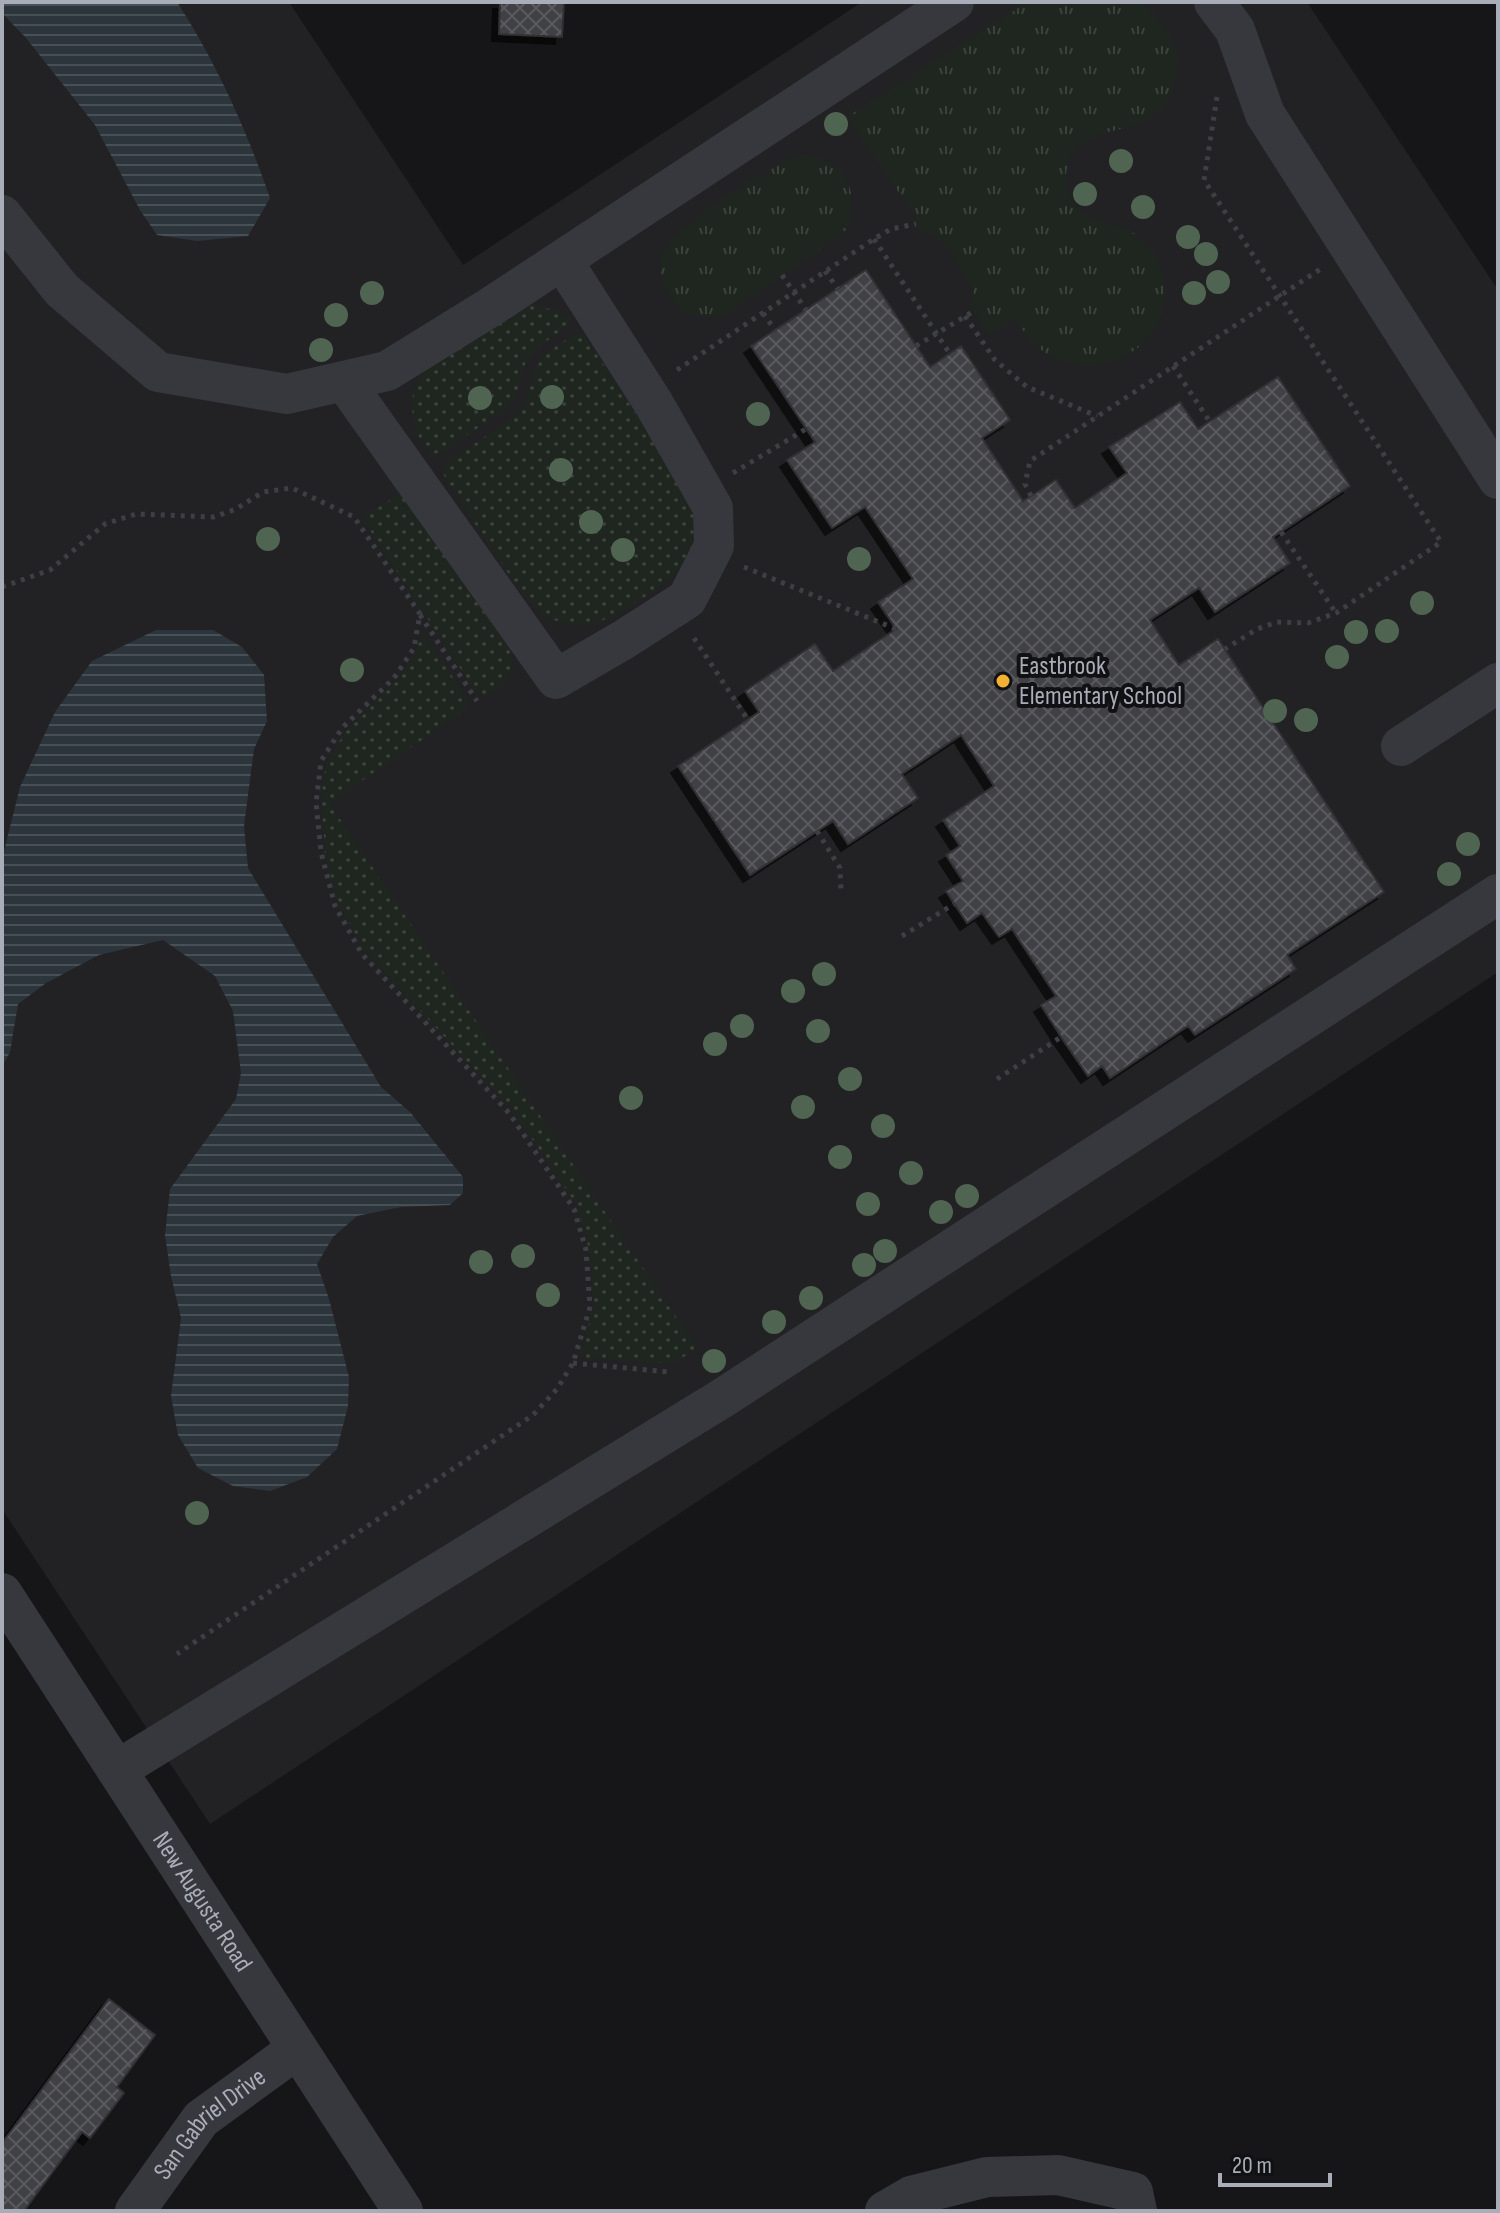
<svg xmlns="http://www.w3.org/2000/svg" width="1500" height="2213" font-family="'Sofia Sans Condensed',sans-serif">
	<style>
		.built { fill: #222225 }
		.grass { fill: url(#grass-dots) }
		.park { fill: url(#park-tufts) }
		.water { fill: url(#water-rules) }
		.building { fill: url(#building-cross-hatch); stroke: #303034; stroke-width: 2; filter: url(#shadow) }
		.lines { fill: none; stroke-linecap: round; stroke-linejoin: round }
		.path { stroke: #3d3f44; stroke-width: 5; stroke-dasharray: 4 6; stroke-linecap: butt }
		.minor { stroke: #37383d; stroke-width: 40 }
		.tree { fill: #506452 }
		.poi-dot { fill: #f2b134; stroke: #111113; stroke-width: 3 }
		.labels { text-anchor: middle; dominant-baseline: central; stroke-width: 8; stroke-linejoin: round; paint-order: stroke }
		.poi-label { font-size: 26px; fill: #a8adb8; stroke: #111113; text-anchor: start }
		.street-label { font-size: 26px; fill: #a8adb8; stroke: #111113 }
	</style>
	<defs>
		<pattern id="grass-dots" width="8" height="8" patternUnits="userSpaceOnUse" patternTransform="scale(2)"><rect width="8" height="8" fill="#1e261f"/><path d="M2 2h.1M6 6h.1" fill="none" stroke="#3c433d" stroke-width="1.8" stroke-linecap="round"/></pattern>
		<pattern id="park-tufts" width="24" height="20" patternUnits="userSpaceOnUse" patternTransform="scale(2)"><rect width="24" height="20" fill="#1e261f"/><path d="M3 7l-1-3M5 7V3M7 7l1-3M15 17l-1-3M17 17v-4M19 17l1-3" fill="none" stroke="#3c433d"/></pattern>
		<pattern id="water-rules" width="6" height="5" patternUnits="userSpaceOnUse" patternTransform="scale(2)"><rect width="6" height="5" fill="#2c353c"/><path d="M0 2.5h6" fill="none" stroke="#485056"/></pattern>
		<pattern id="building-cross-hatch" width="8" height="8" patternUnits="userSpaceOnUse" patternTransform="scale(2)"><rect width="8" height="8" fill="#404145"/><path d="M0 0l8 8M0 8l8-8" fill="none" stroke="#595a5e"/></pattern>
		<filter id="shadow"><feDropShadow dx="-7" dy="7" stdDeviation="0" flood-color="#0009"/></filter>
	</defs>
	<rect width="100%" height="100%" fill="#161618"/>
	<path class="built" d="M2,2H289L463,265L862,2H1307L1498,290V972L210,1824L2,1509Z"/>
	<g class="grass">
		<path d="M534,305L553,310L571,319C560,336 540,341 528,359C518,374 521,392 509,407L445,450L432,455L419,437L411,406L414,390L425,370L509,309Z"/>
		<path d="M582,332L689,494C694,508 698,527 695,542C692,553 683,565 676,573C661,588 607,624 586,625C575,625 560,622 550,619C525,609 461,500 442,472L451,459L518,415C529,401 528,389 534,373C542,352 563,341 582,332Z"/>
		<path d="M408,493L511,653C516,675 502,685 485,697L475,691L364,521L366,515L395,497Z"/>
		<path d="M422,632L465,695L466,710L329,803L697,1348L676,1362L668,1363L585,1358L580,1354L594,1308L590,1253L578,1207L513,1111L366,952L338,904L325,852L321,795L326,766L344,733L398,680L416,651Z"/>
	</g>
	<g class="park">
		<path d="M1028,2H1139C1157,13 1168,29 1175,49C1179,60 1177,72 1174,84C1155,150 1078,112 1067,167C1062,189 1073,214 1095,220C1107,224 1119,225 1130,231C1150,241 1162,263 1164,285C1170,343 1109,381 1057,359C1037,351 1026,335 1014,318L989,335L971,306L974,291C959,267 946,234 916,229V217L847,117Z"/>
		<path d="M802,155C846,159 861,190 846,230L727,313C721,314 715,317 709,317C675,319 649,276 666,247C678,227 780,159 802,155Z"/>
	</g>
	<g class="water">
		<path d="M2,2H177C216,62 247,131 270,198L248,236L197,241L157,235L140,210L95,125L26,38L2,13Z"/>
		<path d="M156,630H213L242,647L264,675L267,721L254,749L244,826L248,868L381,1087L410,1112L463,1177V1193L450,1205L401,1207L357,1216L333,1237L317,1264L329,1299L349,1377L348,1406L337,1449L307,1477L270,1491L233,1486L198,1468L178,1435L171,1396L181,1318L171,1276L165,1235L170,1189L236,1099L241,1073L233,1011L215,976L163,940L99,955L46,983L18,1004L10,1052L2,1067V859L20,787L55,712L92,661Z"/>
	</g>
	<g class="building">
		<path d="M500,2H564L562,37L499,34Z"/>
		<path d="M866,270L930,367L961,346L1010,420L982,438L1023,501L1056,480L1075,508L1127,473L1109,447L1180,402L1198,429L1278,377L1350,486L1273,537L1290,563L1215,612L1199,588L1150,620L1179,665L1218,639L1384,892L1287,955L1296,969L1195,1035L1188,1026L1110,1078L1102,1066L1088,1076L1061,1037L1041,1005L1056,996L1012,929L999,937L982,913L967,923L946,891L963,881L946,855L960,846L943,820L994,786L961,735L902,774L918,798L848,844L833,821L750,875L678,766L759,712L745,691L815,644L833,671L896,629L878,602L913,579L865,507L832,528L787,460L815,442L751,346Z"/>
		<path d="M109,1999L155,2035L117,2087L124,2093L90,2138L82,2132L24,2211H2V2143Z"/>
	</g>
	<g class="lines">
		<g class="path">
			<path d="M1217,97L1204,180L1441,542L1336,613L1308,623L1277,622L1257,629L1225,649"/>
			<path d="M874,239L950,354"/>
			<path d="M825,271L838,289"/>
			<path d="M782,275L806,310"/>
			<path d="M763,313L775,330"/>
			<path d="M965,316L995,360L1027,387L1097,416"/>
			<path d="M916,346L974,311"/>
			<path d="M1173,366L1210,422"/>
			<path d="M677,370L874,239L891,229L916,224"/>
			<path d="M733,473L806,429"/>
			<path d="M1031,496L1025,484L1030,461L1322,268"/>
			<path d="M1281,532L1336,613"/>
			<path d="M744,567L896,629"/>
			<path d="M2,587L50,570L105,524L136,514L214,517L236,509L263,492L292,488L354,517L420,614L414,648L394,678L342,728L321,761L316,803L321,852L335,906L362,954L509,1113L574,1209L586,1250L590,1307L573,1363L557,1389L533,1415L177,1654"/>
			<path d="M420,615L477,701"/>
			<path d="M694,638L748,720"/>
			<path d="M817,831L840,868L841,891"/>
			<path d="M902,936L954,904"/>
			<path d="M997,1079L1061,1037"/>
			<path d="M573,1363L669,1372"/>
		</g>
		<g class="minor">
			<path d="M1214,2L1235,30L1265,114L1498,479"/>
			<path d="M2,215L62,290L158,372L287,394L387,371L489,308L954,2"/>
			<path d="M344,381L556,679L623,640L687,599L714,546L713,508L654,404L562,260"/>
			<path d="M1401,746L1498,683"/>
			<path id="s1" d="M2,1593L403,2211"/>
			<path d="M117,1770L721,1399L1498,894"/>
			<path id="s2" d="M135,2211L201,2119L297,2049"/>
			<path d="M885,2211L911,2196L987,2177L1058,2175L1133,2192L1137,2211"/>
		</g>
	</g>
	<g class="tree">
		<circle cx="836" cy="124" r="12"/>
		<circle cx="1121" cy="161" r="12"/>
		<circle cx="1085" cy="194" r="12"/>
		<circle cx="1143" cy="207" r="12"/>
		<circle cx="1188" cy="237" r="12"/>
		<circle cx="1206" cy="254" r="12"/>
		<circle cx="1218" cy="282" r="12"/>
		<circle cx="372" cy="293" r="12"/>
		<circle cx="1194" cy="293" r="12"/>
		<circle cx="336" cy="315" r="12"/>
		<circle cx="321" cy="350" r="12"/>
		<circle cx="552" cy="397" r="12"/>
		<circle cx="480" cy="398" r="12"/>
		<circle cx="758" cy="414" r="12"/>
		<circle cx="561" cy="470" r="12"/>
		<circle cx="591" cy="522" r="12"/>
		<circle cx="268" cy="539" r="12"/>
		<circle cx="623" cy="550" r="12"/>
		<circle cx="859" cy="559" r="12"/>
		<circle cx="1422" cy="603" r="12"/>
		<circle cx="1387" cy="631" r="12"/>
		<circle cx="1356" cy="632" r="12"/>
		<circle cx="1337" cy="657" r="12"/>
		<circle cx="352" cy="670" r="12"/>
		<circle cx="1275" cy="711" r="12"/>
		<circle cx="1306" cy="720" r="12"/>
		<circle cx="1468" cy="844" r="12"/>
		<circle cx="1449" cy="874" r="12"/>
		<circle cx="824" cy="974" r="12"/>
		<circle cx="793" cy="991" r="12"/>
		<circle cx="742" cy="1026" r="12"/>
		<circle cx="818" cy="1031" r="12"/>
		<circle cx="715" cy="1044" r="12"/>
		<circle cx="850" cy="1079" r="12"/>
		<circle cx="631" cy="1098" r="12"/>
		<circle cx="803" cy="1107" r="12"/>
		<circle cx="883" cy="1126" r="12"/>
		<circle cx="840" cy="1157" r="12"/>
		<circle cx="911" cy="1173" r="12"/>
		<circle cx="967" cy="1196" r="12"/>
		<circle cx="868" cy="1204" r="12"/>
		<circle cx="941" cy="1212" r="12"/>
		<circle cx="885" cy="1251" r="12"/>
		<circle cx="523" cy="1256" r="12"/>
		<circle cx="481" cy="1262" r="12"/>
		<circle cx="864" cy="1265" r="12"/>
		<circle cx="548" cy="1295" r="12"/>
		<circle cx="811" cy="1298" r="12"/>
		<circle cx="774" cy="1322" r="12"/>
		<circle cx="714" cy="1361" r="12"/>
		<circle cx="197" cy="1513" r="12"/>
	</g>
	<circle class="poi-dot" cx="1003" cy="681" r="8"/>
	<g class="labels">
		<g class="poi-label">
			<text x="1019" y="666">Eastbrook<tspan x="1019" dy="30">Elementary School</tspan></text>
		</g>
		<g class="street-label">
			<text stroke="none"><textPath href="#s1" startOffset="368">New Augusta Road</textPath></text>
			<text stroke="none"><textPath href="#s2" startOffset="116">San Gabriel Drive</textPath></text>
		</g>
	</g>
	<rect width="1500" height="2213" fill="none" stroke="#a8adb8" stroke-width="8"/>
	<path d="M1220 2173v12h110v-12" fill="none" stroke="#a8adb8" stroke-width="4"/>
	<text x="1232" y="2173" font-size="24" fill="#a8adb8" stroke="#111113" stroke-width="6" paint-order="stroke">20 m</text>
</svg>
